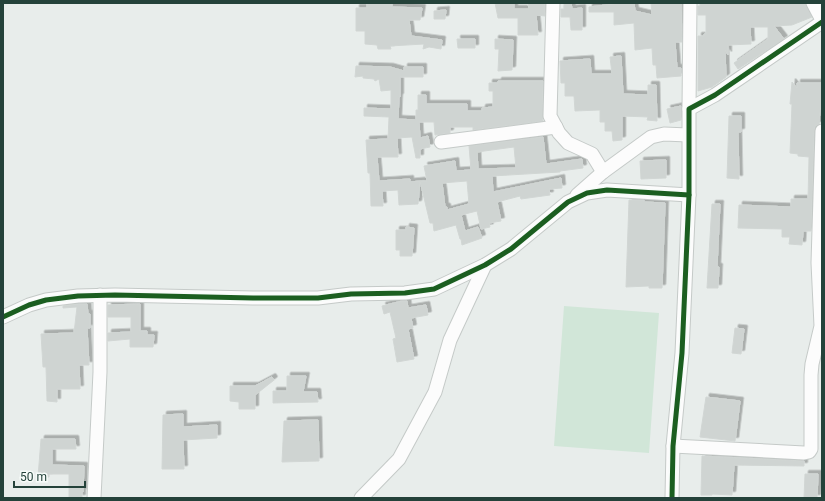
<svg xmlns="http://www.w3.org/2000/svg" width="825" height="501" font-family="Roboto,sans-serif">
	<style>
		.green { fill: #d1e6d8 }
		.building { fill: #cfd4d2; stroke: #d1d6d4; fill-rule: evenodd; filter: url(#shadow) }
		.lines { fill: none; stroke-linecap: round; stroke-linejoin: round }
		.minor-casing { stroke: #c5cac8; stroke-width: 15 }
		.minor { stroke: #fcfcfc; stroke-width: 13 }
		.cycleway-casing { stroke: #f7fbf9; stroke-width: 8 }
		.cycleway { stroke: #1b5e20; stroke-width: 5 }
	</style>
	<defs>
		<filter id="shadow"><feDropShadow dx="3.5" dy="-3.5" stdDeviation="0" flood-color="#0004"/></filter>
	</defs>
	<rect width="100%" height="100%" fill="#e8edeb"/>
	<path class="green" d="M564,306L659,313L649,453L554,446Z"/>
	<g class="building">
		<path d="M367,3H392V7L422,8L420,20H409L411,36L442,40L441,49L429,47L423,49L424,44L390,46L391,49H378L377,45L365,44V31H356V8H367Z"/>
		<path d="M495,3H514V9H529L528,3H545V16L536,15L538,35H518V18H498Z"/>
		<path d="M564,3H571L572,9L582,8V30H571L570,17H561V9H564Z"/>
		<path d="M613,3H634L635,11L652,15L651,3H681L682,42H675L677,68H681V76L657,78L656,65H653L652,48L635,50L634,23L614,25V12H589V7L614,4Z"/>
		<path d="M700,3H805L812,17L792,25L774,26L784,39L738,69L734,63L768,39V27H750L751,44L728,45V55L725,50L726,77L712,87L698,91V36H704V34H706V15H698V6H700Z"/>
		<path d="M446,10L445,19H434V11Z"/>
		<path d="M457,39H475V48H458Z"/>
		<path d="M495,39L513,40L512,70L498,71L499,49H495Z"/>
		<path d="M621,56L623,94L648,95V85H656L657,121L647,120L648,117L622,116V140L613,141L612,131H605V122H600V110L575,111L574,96H565V83H561L560,61L590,59L591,74H612L610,57Z"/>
		<path d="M356,66L390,67L404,71V67H423V77H400V97H399L398,119L416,120V110H418V95H426V104H467V111H482V108L493,107V91H489V83H498V81H543L542,116L543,121L473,130V127H450V133L435,135L434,122H419L420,138L428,136L430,147L420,149V158H416L412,137L397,138L398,157H377L379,181L410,179V182L420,181L418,204L399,205L398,190L382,191L383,206H371L370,173H368L366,140L388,139L389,117L364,116V108L391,109V90L381,91L379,79L375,81L374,79L363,78V76L355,77Z"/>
		<path d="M792,82L797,88V83H822V109H820L819,124L815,126L814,131L811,231H803L802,245L789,244L790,237H782V229L738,228L739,205L791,207V199H808L809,157L798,156V154L790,153L792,104H790Z"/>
		<path d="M681,106V120L670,123L667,109Z"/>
		<path d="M729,116H741V132H738L739,179L727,178Z"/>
		<path d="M543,137L546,164L582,159L583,168L560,171V172L492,176L493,192L561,178L562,188L549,189L550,195L521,199L520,196L497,202L501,221L489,223L490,227L481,229L477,211L461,215L465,231L478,227L482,238L462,245L461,239H460L456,225L434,231L433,223H430L420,181H427L424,166L455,161L456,171L471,170L469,146ZM514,147L516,168L478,169L477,152ZM467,181L469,204L447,210V207H445L442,183Z"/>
		<path d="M666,160V178L641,179L640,161Z"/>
		<path d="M629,200H644V202L665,203L662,288H649V286L626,287Z"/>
		<path d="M712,204H720L717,267H719L718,288H707Z"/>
		<path d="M406,227L414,228L412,256H400V250H396V230H406Z"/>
		<path d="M402,301H407L408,308L426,305L428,315L411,318L413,328L408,329L414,359L397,362L393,339L396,338L390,312L384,314L382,306Z"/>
		<path d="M79,304H87L88,314H90V328H87L89,365H79L80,389H57V402L47,401L46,367H43L41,334L74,333L77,307L63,308V306Z"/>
		<path d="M140,304V331H147V335H154L153,347H130V339L108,341V333L131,332V317H108V305Z"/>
		<path d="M735,328L744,329L741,354L732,353Z"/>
		<path d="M287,376H306L303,392H317L318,402L273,403V391H287Z"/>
		<path d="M272,377L274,380L255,395V409H239V402L230,401V386H255Z"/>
		<path d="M706,397L740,401L735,441L700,437Z"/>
		<path d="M183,414V427L217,425V438L183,440L184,469H162L163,415Z"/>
		<path d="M318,420L319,461L282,462L284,421Z"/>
		<path d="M41,439H75L76,449H52V465L84,466L83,492H82V498H69V474H49V477H38Z"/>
		<path d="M702,456L804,461V466L734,465L732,495L712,494V495H701Z"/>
		<path d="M805,474H818L817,498H804Z"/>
	</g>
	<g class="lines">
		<defs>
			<g id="minor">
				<path d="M553,3L550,116L559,133L568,143L592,154L603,172"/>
				<path d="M813,3L822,20"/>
				<path d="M689,109L690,3"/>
				<path d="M441,142L556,127"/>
				<path d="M577,195L603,172L651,137L664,134L688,135"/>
				<path d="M3,317L29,305L46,300L78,296L115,295L253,298H318L351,294L405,293L434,289L485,265L511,249L568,202L587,193L607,190L689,195"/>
				<path d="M673,446L804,453L809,452L811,449V375L812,364L821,326L818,263L822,131"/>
				<path d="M94,498L100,372V295"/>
				<path d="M361,498L399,459L435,392L450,340L485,265"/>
				<path d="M672,498L673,446L682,353L689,195V109L715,95L822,22"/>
			</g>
		</defs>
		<use href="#minor" class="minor-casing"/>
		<use href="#minor" class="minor"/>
		<defs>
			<g id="cycleway">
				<path d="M3,317L29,305L46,300L78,296L115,295L253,298H318L351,294L405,293L434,289L485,265L511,249L568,202L587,193L607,190L689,195"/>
				<path d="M672,498L673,446L682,353L689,195V109L715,95L822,22"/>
			</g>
		</defs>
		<use href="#cycleway" class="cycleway-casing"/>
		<use href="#cycleway" class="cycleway"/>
	</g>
	<rect width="825" height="501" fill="none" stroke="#24423a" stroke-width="8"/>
	<path d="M14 481v6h71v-6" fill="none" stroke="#24423a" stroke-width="2"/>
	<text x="20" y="481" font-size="12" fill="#24423a" stroke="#f7fbf9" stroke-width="3" paint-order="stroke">50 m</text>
</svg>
